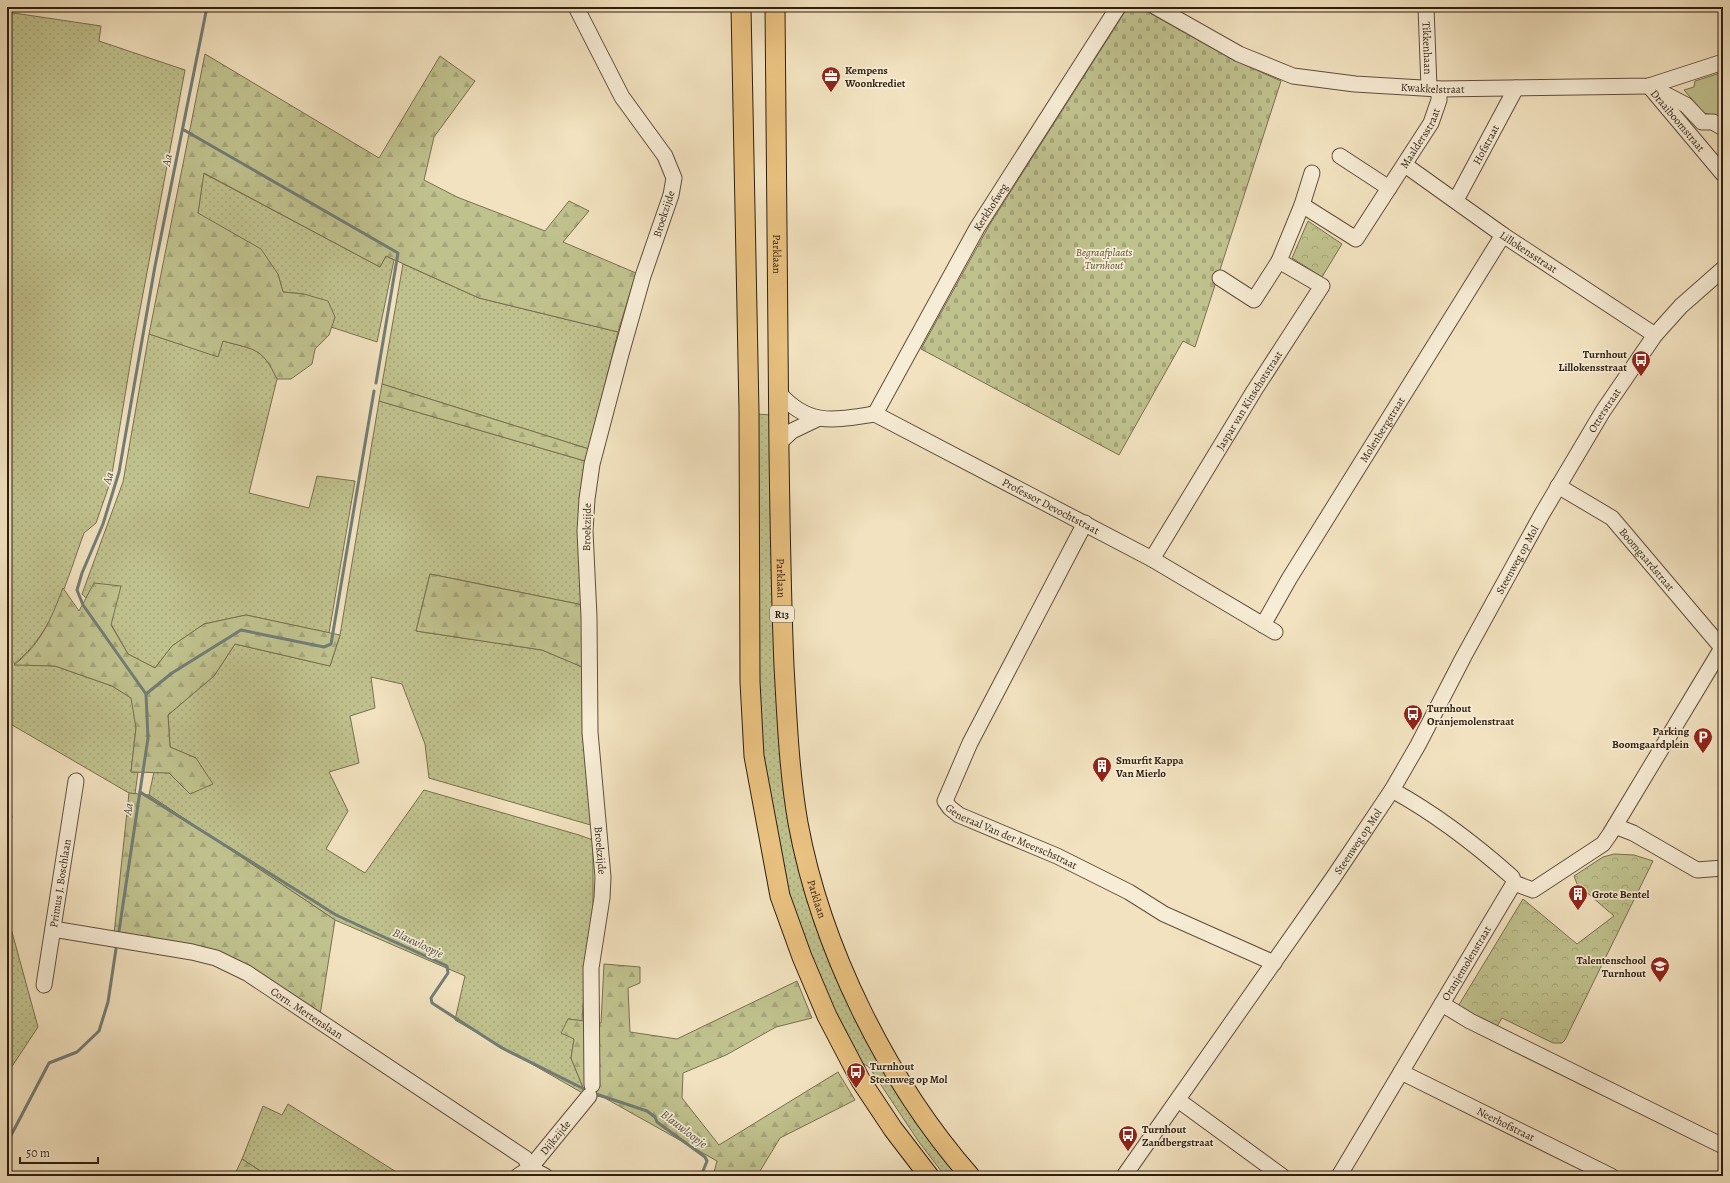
<svg xmlns="http://www.w3.org/2000/svg" width="1730" height="1183" font-family="Alegreya,serif">
	<style>
		.grass { fill: url(#grass-dots); stroke: #78704f }
		.forest { fill: url(#forest-firs); stroke: #78704f }
		.cemetery { fill: url(#cemetery-stones); stroke: #78704f }
		.park { fill: url(#park-crowns); stroke: #78704f }
		.garden { fill: #c0c28e; stroke: #78704f }
		.lines { fill: none; stroke-linecap: round; stroke-linejoin: round }
		.stream { stroke: #727d76; stroke-width: 3 }
		.minor-casing { stroke: #604f3c; stroke-width: 17 }
		.major-casing { stroke: #2f1e10; stroke-width: 21 }
		.minor { stroke: #f7ecd5; stroke-width: 15 }
		.major { stroke: #e9c180; stroke-width: 19 }
		.labels { text-anchor: middle; dominant-baseline: central; stroke-width: 3.5; stroke-linejoin: round; paint-order: stroke }
		.shield { fill: #f7ecd5; stroke: #6b5c4b; stroke-width: 1 }
		.shield-label { font-size: 10px; font-weight: bold; fill: #2f1e10 }
		.street-label { font-size: 11px; fill: #2f1e10; stroke: #f7ecd5 }
		.poi-label { font-size: 11px; font-weight: bold; fill: #2f1e10; stroke: #f7ecd5; text-anchor: start }
		.park-label { font-size: 11px; font-style: italic; fill: #5a4f36; stroke: #f7ecd5 }
		.water-label { font-size: 12px; font-style: italic; fill: #504d43; stroke: #f7ecd5 }
	</style>
	<defs>
		<pattern id="grass-dots" width="8" height="8" patternUnits="userSpaceOnUse"><rect width="8" height="8" fill="#c0c28e"/><path d="M2 2h.1M6 6h.1" fill="none" stroke="#a5a679" stroke-width="1.8" stroke-linecap="round"/></pattern>
		<pattern id="forest-firs" width="22" height="20" patternUnits="userSpaceOnUse"><rect width="22" height="20" fill="#c0c28e"/><path d="M5 1l3.5 6h-7zM16 11l3.5 6h-7z" fill="#a5a679"/></pattern>
		<pattern id="cemetery-stones" width="16" height="16" patternUnits="userSpaceOnUse"><rect width="16" height="16" fill="#c0c28e"/><path d="M2 7V4a2 2 0 0 1 4 0v3zM10 15v-3a2 2 0 0 1 4 0v3z" fill="#a5a679"/></pattern>
		<pattern id="park-crowns" width="20" height="18" patternUnits="userSpaceOnUse"><rect width="20" height="18" fill="#c0c28e"/><path d="M2 6a3 3 0 1 1 6 0M12 15a3 3 0 1 1 6 0" fill="none" stroke="#a5a679"/></pattern>
	</defs>
	<rect width="100%" height="100%" fill="#f2e2bf"/>
	<filter id="stains"><feTurbulence type="fractalNoise" baseFrequency=".005" numOctaves="4"/><feColorMatrix values="0 0 0 0 .2 0 0 0 0 .09 0 0 0 0 .02 0 0 0 .5 -.17"/></filter>
	<radialGradient id="worn" r=".72"><stop offset=".6" stop-color="#630" stop-opacity="0"/><stop offset="1" stop-color="#630" stop-opacity=".3"/></radialGradient>
	<g class="grass">
		<path d="M7,12L101,26L99,41L185,70L133,347L111,480L96,523L84,533C67,579 54,633 14,664L55,666L112,686L132,698L136,728L131,772H138L135,794L129,793L7,722Z"/>
		<path d="M203,173L380,267L386,256L394,260L377,342L331,327L335,317L304,294L283,292L278,274L198,213Z"/>
		<path d="M403,264L479,298L618,332L589,449L382,384Z"/>
		<path d="M149,334L217,356L223,341C255,350 262,347 277,379L249,493L309,508L317,476L355,481L329,633L246,615L204,624L172,646L155,668L128,654L111,624L94,584L86,598L82,594L123,482Z"/>
		<path d="M379,401L585,461L583,605L430,574L416,631L542,650L587,669L594,826L429,778L425,744L402,684L371,677L375,708L350,716L359,763L329,772L348,811L326,849L365,873L424,790L579,835L593,840V917L586,963L582,1021L568,1019L574,1039L571,1058L586,1095L455,1020L465,976L335,920L149,795L154,772L169,773L190,794L196,758L170,747L168,715L214,676L235,644L330,666L340,635Z"/>
		<path d="M754,414L773,415L776,651L823,937L963,1176H945L919,1142L869,1067L859,1061L833,1011L797,920L780,861L761,761Z"/>
		<path d="M7,809L12,816L7,848Z"/>
		<path d="M7,922L12,932L38,1027L7,1074Z"/>
		<path d="M288,1104L398,1173L396,1176H268L242,1159L263,1106L282,1115Z"/>
	</g>
	<g class="forest">
		<path d="M205,54L379,158L440,56L475,81L434,137L424,180L457,197L545,231L569,201L589,211L563,242L636,273L618,332L479,298L386,256L380,267L204,173L198,213L261,249L278,274L283,292L304,294L328,301L335,317L329,335L315,349L312,364L291,379H277C262,347 255,350 223,341L218,357L149,334Z"/>
		<path d="M382,384L589,449L585,461L379,401Z"/>
		<path d="M430,574L583,605L587,669L542,650L416,631Z"/>
		<path d="M94,583L121,586L111,625L128,654L155,668L172,646L204,624L246,615L340,635L330,666L235,644L214,676L168,715L170,747L196,758L213,784L190,794L169,773L131,772L136,728L131,698L112,686L55,666L14,665C41,644 51,619 63,588L79,611Z"/>
		<path d="M129,793L149,795L335,920L320,1015L250,969L114,934Z"/>
		<path d="M604,964L640,967V983L628,988L630,1032L677,1039L797,981L812,1018L776,1027L726,1055L683,1073L682,1098L719,1145L838,1072L855,1100L780,1138L757,1176H713L717,1161L603,1097L586,1095L571,1058L574,1039L561,1033L568,1019L601,1023Z"/>
		<path d="M242,1159L268,1176H234Z"/>
	</g>
	<path class="cemetery" d="M1128,7H1139L1236,61L1281,81L1195,347L1183,341L1119,455L921,349L990,224Z"/>
	<g class="park">
		<path d="M1308,221L1342,244L1322,277L1292,258Z"/>
		<path d="M1614,854L1634,855L1653,861L1565,1040L1562,1043H1553L1502,1018L1495,1030L1457,1008L1523,899L1577,944L1614,916L1577,884L1574,876L1603,857Z"/>
	</g>
	<path class="garden" d="M1723,72V118L1704,113L1684,90L1694,87L1695,81Z"/>
	<g class="lines">
		<g class="stream">
			<path d="M184,130L398,253L376,383"/>
			<path d="M146,694L172,673L241,630L324,647L331,644L374,391"/>
			<path d="M140,792L336,915L447,966L448,973L431,998L432,1003L502,1048L588,1091"/>
			<path d="M119,931L148,738L146,694L83,605L77,590L82,573L103,524L119,472L155,266L207,7"/>
			<path d="M593,1093L647,1111L655,1117L657,1122L705,1157L707,1161L701,1176"/>
			<path d="M7,1143L49,1063L77,1052L99,1031L108,1002L116,949"/>
			<path d="M7,1165L11,1176"/>
		</g>
		<defs>
			<g id="minor">
				<path id="s1" d="M576,7L622,97L665,156L674,178L671,195L643,276L621,354L592,464L587,499L585,531L589,617L590,732L603,877L602,898L591,968L592,1085"/>
				<path id="s2" d="M1156,7L1239,54L1293,76L1355,84L1439,89L1649,86L1723,62"/>
				<path id="s3" d="M1426,7L1429,88"/>
				<path id="s4" d="M1649,86L1723,174"/>
				<path d="M1653,88L1686,105L1702,122H1713L1723,128"/>
				<path d="M1340,156L1389,188"/>
				<path id="s5" d="M1405,165L1503,235L1655,335"/>
				<path id="s6" d="M1312,173L1302,205L1356,239L1431,123L1439,100V89"/>
				<path id="s7" d="M1456,200L1516,88"/>
				<path d="M1220,278L1254,300L1279,261"/>
				<path id="s8" d="M779,393C809,427 834,420 875,414L1152,559L1275,632"/>
				<path id="s9" d="M875,414L977,228L1118,7"/>
				<path d="M779,443L792,431L817,419"/>
				<path id="s10" d="M1558,486L1612,518L1723,649"/>
				<path id="s11" d="M1085,523L970,743L945,801L950,808L959,815L1057,856L1129,892L1164,914L1274,963"/>
				<path id="s12" d="M1152,559L1254,391L1322,286L1279,261L1302,205"/>
				<path id="s13" d="M1263,625L1289,579L1503,235"/>
				<path d="M1615,826L1633,833L1697,870L1723,868"/>
				<path d="M1514,883L1533,890L1603,844L1610,834L1722,648"/>
				<path id="s14" d="M53,929L192,952L216,958L247,973L525,1158L530,1168L545,1176"/>
				<path id="s15" d="M44,985L76,781"/>
				<path d="M1442,1004L1470,1021L1723,1146"/>
				<path id="s16" d="M1401,1072L1611,1176"/>
				<path d="M1178,1100L1282,1176"/>
				<path id="s17" d="M518,1176L530,1168L589,1096"/>
				<path id="s18" d="M1124,1176L1333,878L1392,790L1418,745L1464,656L1542,514L1603,411L1655,335L1681,306L1723,269"/>
				<path id="s19" d="M1339,1176L1514,883L1512,877C1476,845 1434,813 1392,790"/>
			</g>
			<g id="major">
				<path d="M741,7L749,412L750,682L754,756L780,896L802,957L827,1016L861,1081L893,1129L929,1176"/>
				<path id="s20" d="M775,7C777,155 777,304 779,452C780,523 781,595 784,666C787,719 789,771 798,823C821,948 887,1081 970,1176"/>
			</g>
		</defs>
		<use href="#minor" class="minor-casing"/>
		<use href="#major" class="major-casing"/>
		<use href="#minor" class="minor"/>
		<use href="#major" class="major"/>
	</g>
	<defs>
		<symbol id="office-pin" viewBox="-11 -11 22 30"><path d="M0 17L-7.5 6A9.5 9.5 0 1 1 7.5 6Z" fill="#8f2418" stroke="#f7ecd5"/><path d="M-6-3h4V-5.5h4V-3h4V5H-6ZM-1-4.5V-3h2v-1.5ZM-6 0V1H6V0Z" fill="#fff"/></symbol>
		<symbol id="bus-pin" viewBox="-11 -11 22 30"><path d="M0 17L-7.5 6A9.5 9.5 0 1 1 7.5 6Z" fill="#8f2418" stroke="#f7ecd5"/><path d="M-5-6H5V4H4V6H2V4H-2V6H-4V4H-5ZM-3.5-4V0h7V-4ZM-3.5 1.2v1.5H-2V1.2ZM2 1.2v1.5H3.5V1.2Z" fill="#fff"/></symbol>
		<symbol id="parking-pin" viewBox="-11 -11 22 30"><path d="M0 17L-7.5 6A9.5 9.5 0 1 1 7.5 6Z" fill="#8f2418" stroke="#f7ecd5"/><path d="M-3.5-5.5H1a3.5 3.5 0 0 1 0 7H-1V5.5H-3.5ZM-1-3.4V-.6H.8a1.4 1.4 0 0 0 0-2.8Z" fill="#fff"/></symbol>
		<symbol id="building-pin" viewBox="-11 -11 22 30"><path d="M0 17L-7.5 6A9.5 9.5 0 1 1 7.5 6Z" fill="#8f2418" stroke="#f7ecd5"/><path d="M-4-6H4V6H1V3H-1V6H-4ZM-2.5-4.3h1.7v1.8h-1.7ZM.8-4.3h1.7v1.8H.8ZM-2.5-1h1.7V.8h-1.7ZM.8-1h1.7V.8H.8Z" fill="#fff"/></symbol>
		<symbol id="school-pin" viewBox="-11 -11 22 30"><path d="M0 17L-7.5 6A9.5 9.5 0 1 1 7.5 6Z" fill="#8f2418" stroke="#f7ecd5"/><path d="M0-5L7-2L0 1L-7-2ZM-4 1L0 2.5L4 1V4Q0 6-4 4Z" fill="#fff"/></symbol>
	</defs>
	<g fill-rule="evenodd">
		<use href="#office-pin" x="820" y="65" width="22" height="30"/>
		<use href="#bus-pin" x="1630" y="349" width="22" height="30"/>
		<use href="#bus-pin" x="1402" y="703" width="22" height="30"/>
		<use href="#parking-pin" x="1692" y="726" width="22" height="30"/>
		<use href="#building-pin" x="1091" y="755" width="22" height="30"/>
		<use href="#building-pin" x="1567" y="883" width="22" height="30"/>
		<use href="#school-pin" x="1649" y="955" width="22" height="30"/>
		<use href="#bus-pin" x="845" y="1061" width="22" height="30"/>
		<use href="#bus-pin" x="1117" y="1124" width="22" height="30"/>
	</g>
	<g class="labels">
		<rect class="shield" x="770" y="606" width="24" height="16" rx="3"/>
		<g class="shield-label">
			<text x="782" y="614">R13</text>
		</g>
		<g class="street-label">
			<text stroke="none"><textPath href="#s3" startOffset="41">Tikkenhaan</textPath></text>
			<text stroke="none"><textPath href="#s2" startOffset="294">Kwakkelstraat</textPath></text>
			<text stroke="none"><textPath href="#s4" startOffset="45">Draaiboomstraat</textPath></text>
			<text stroke="none"><textPath href="#s6" startOffset="217">Maaldersstraat</textPath></text>
			<text stroke="none"><textPath href="#s7" startOffset="63">Hofstraat</textPath></text>
			<text stroke="none"><textPath href="#s9" startOffset="237">Kerkhofweg</textPath></text>
			<text transform="translate(664 214) rotate(-72)">Broekzijde</text>
			<text stroke="none"><textPath href="#s5" startOffset="151">Lillokensstraat</textPath></text>
			<text stroke="none"><textPath href="#s20" startOffset="247">Parklaan</textPath></text>
			<text stroke="none"><textPath href="#s12" startOffset="186">Jaspar van Kinschotstraat</textPath></text>
			<text stroke="none"><textPath href="#s18" startOffset="905">Otterstraat</textPath></text>
			<text stroke="none"><textPath href="#s13" startOffset="229">Molenbergstraat</textPath></text>
			<text stroke="none"><textPath href="#s8" startOffset="303">Professor Devochtstraat</textPath></text>
			<text transform="translate(587 527) rotate(-89)">Broekzijde</text>
			<text stroke="none"><textPath href="#s18" startOffset="732">Steenweg op Mol</textPath></text>
			<text stroke="none"><textPath href="#s10" startOffset="117">Boomgaardstraat</textPath></text>
			<text stroke="none"><textPath href="#s20" startOffset="571">Parklaan</textPath></text>
			<text stroke="none"><textPath href="#s11" startOffset="388">Generaal Van der Meerschstraat</textPath></text>
			<text stroke="none"><textPath href="#s18" startOffset="408">Steenweg op Mol</textPath></text>
			<text stroke="none"><textPath href="#s1" startOffset="883">Broekzijde</textPath></text>
			<text stroke="none"><textPath href="#s15" startOffset="103">Primus J. Boschlaan</textPath></text>
			<text stroke="none"><textPath href="#s20" startOffset="895">Parklaan</textPath></text>
			<text stroke="none"><textPath href="#s19" startOffset="248">Oranjemolenstraat</textPath></text>
			<text stroke="none"><textPath href="#s14" startOffset="272">Corn. Mertenslaan</textPath></text>
			<text stroke="none"><textPath href="#s16" startOffset="117">Neerhofstraat</textPath></text>
			<text stroke="none"><textPath href="#s17" startOffset="54">Dijkzijde</textPath></text>
		</g>
		<g class="poi-label">
			<text x="845" y="70">Kempens<tspan x="845" dy="13">Woonkrediet</tspan></text>
			<text x="1627" y="354" text-anchor="end">Turnhout<tspan x="1627" dy="13">Lillokensstraat</tspan></text>
			<text x="1427" y="708">Turnhout<tspan x="1427" dy="13">Oranjemolenstraat</tspan></text>
			<text x="1689" y="731" text-anchor="end">Parking<tspan x="1689" dy="13">Boomgaardplein</tspan></text>
			<text x="1116" y="760">Smurfit Kappa<tspan x="1116" dy="13">Van Mierlo</tspan></text>
			<text x="1592" y="894">Grote Bentel</text>
			<text x="1646" y="960" text-anchor="end">Talentenschool<tspan x="1646" dy="13">Turnhout</tspan></text>
			<text x="870" y="1066">Turnhout<tspan x="870" dy="13">Steenweg op Mol</tspan></text>
			<text x="1142" y="1129">Turnhout<tspan x="1142" dy="13">Zandbergstraat</tspan></text>
		</g>
		<g class="park-label">
			<text x="1104" y="252">Begraafplaats<tspan x="1104" dy="13">Turnhout</tspan></text>
		</g>
		<g class="water-label">
			<text transform="translate(167 160) rotate(-79)">Aa</text>
			<text transform="translate(108 478) rotate(-74)">Aa</text>
			<text transform="translate(128 809) rotate(-81)">Aa</text>
			<text transform="translate(418 943) rotate(25)">Blauwloopje</text>
			<text transform="translate(684 1129) rotate(37)">Blauwloopje</text>
		</g>
	</g>
	<rect width="1730" height="1183" fill="none" stroke="#f2e2bf" stroke-width="24"/>
	<rect x="8" y="8" width="1714" height="1167" fill="none" stroke="#2f1e10" stroke-width="2"/>
	<rect x="12" y="12" width="1706" height="1159" fill="none" stroke="#2f1e10"/>
	<path d="M20 1157v6h78v-6" fill="none" stroke="#2f1e10" stroke-width="2"/>
	<text x="26" y="1157" font-size="12" fill="#2f1e10" stroke="#f7ecd5" stroke-width="3" paint-order="stroke">50 m</text>
	<rect width="100%" height="100%" filter="url(#stains)"/>
	<rect width="100%" height="100%" fill="url(#worn)"/>
</svg>
